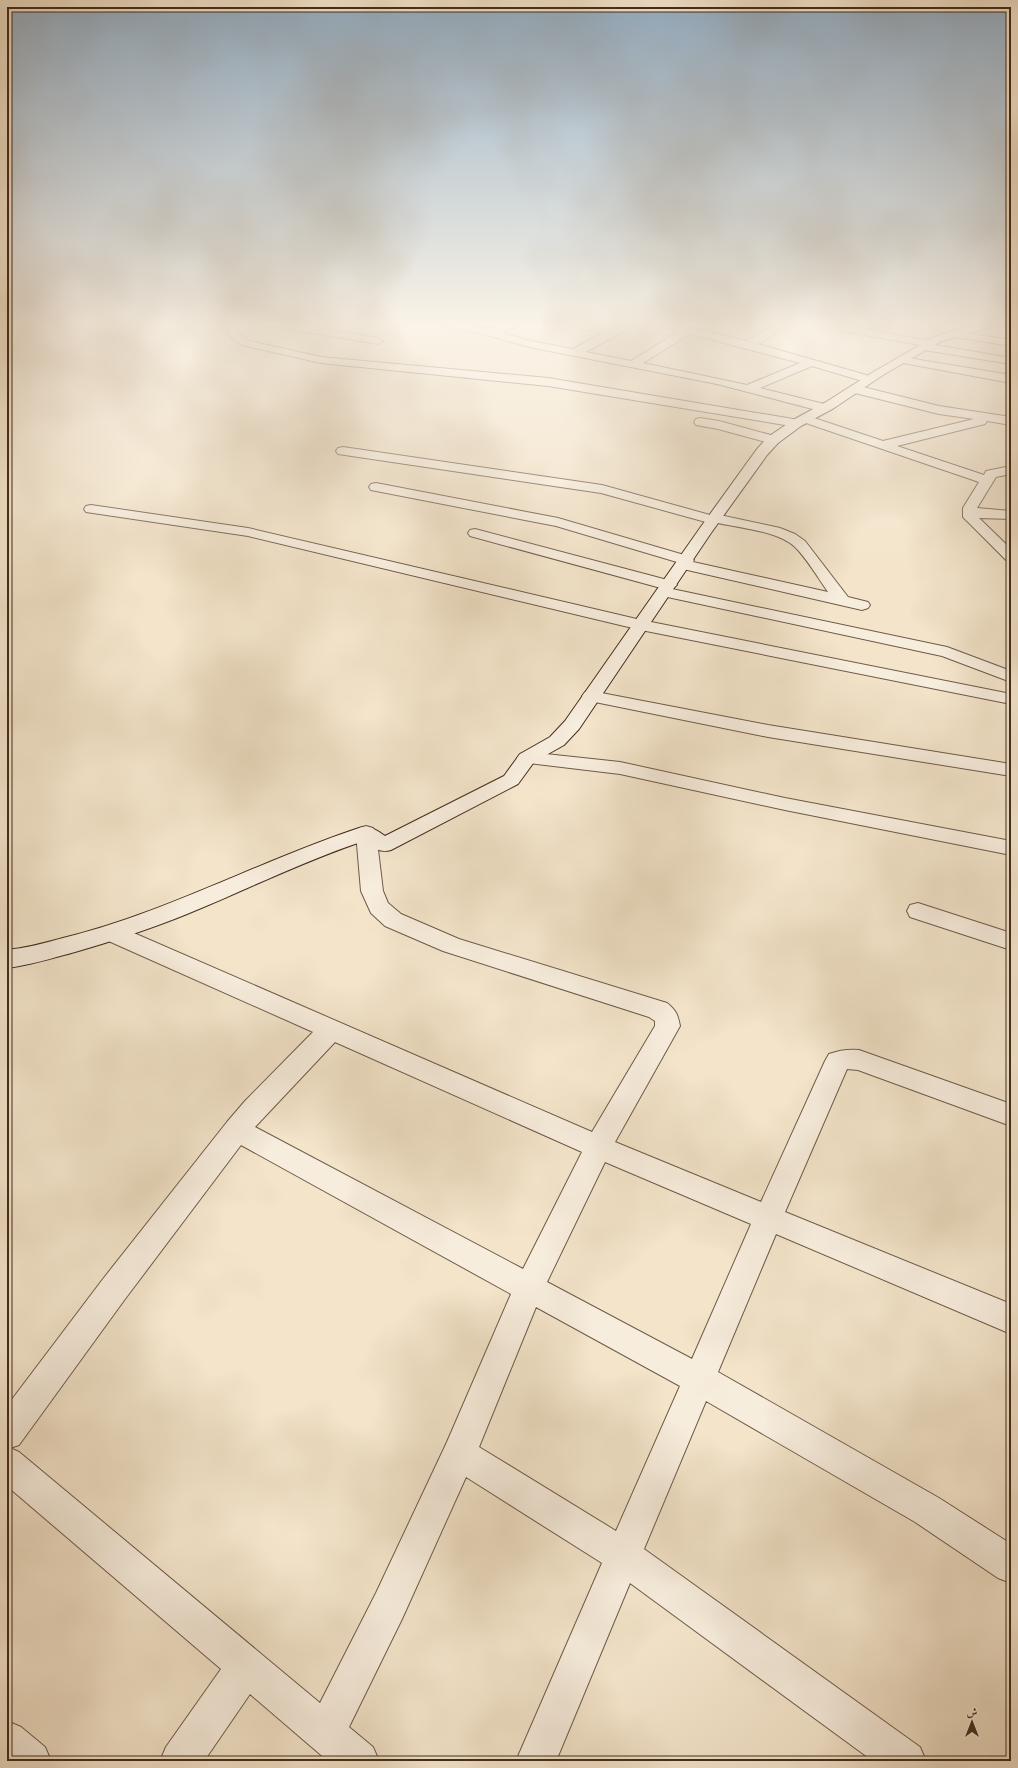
<svg xmlns="http://www.w3.org/2000/svg" width="1018" height="1768" font-family="'EB Garamond',Amiri,serif">
	<style>
		.lines { fill: none; stroke-linecap: round; stroke-linejoin: round }
		.street-casing { stroke: #6f5a48; stroke-width: 2 }
		.secondary-casing { stroke: #432c1d; stroke-width: 2 }
		.street { fill: #f7eddd; fill-rule: evenodd }
		.secondary { fill: #f7eddd; fill-rule: evenodd }
	</style>
	<rect width="100%" height="100%" fill="#f3e4ca"/>
	<filter id="stains"><feTurbulence type="fractalNoise" baseFrequency=".005" numOctaves="4"/><feColorMatrix values="0 0 0 0 .2 0 0 0 0 .09 0 0 0 0 .02 0 0 0 .5 -.17"/></filter>
	<radialGradient id="worn" r=".72"><stop offset=".6" stop-color="#630" stop-opacity="0"/><stop offset="1" stop-color="#630" stop-opacity=".3"/></radialGradient>
	<g class="lines">
		<defs>
			<g id="street">
				<path d="M223,322H233L240,335L250,341L321,357L548,378L799,420L801,416L805,415L883,441L974,419L939,414L851,392L849,389L851,386L855,385L939,406L1011,417V425L987,421L985,424L897,446L984,475L986,471L1011,466V474L996,477L977,508L1011,511V519L979,518L1011,549V562L1006,560L963,517V508L979,482L803,422L801,426L797,427L548,386L321,363L242,345L232,339Z"/>
				<path d="M259,322H282L378,338L383,341L378,344L264,325L260,324Z"/>
				<path d="M433,322H454L490,329L508,322H522L521,324L501,333L531,341L573,349L603,333L563,324L562,322H580L612,329L625,322H638L637,324L586,352L631,361L679,331L651,324L650,322H667L747,341L781,322H793L792,324L758,344L873,377L875,379L873,381L869,383L812,366L760,388L828,405L830,408L828,411L824,412L717,384L529,347L479,333L434,324ZM690,334L800,363L747,385L643,363Z"/>
				<path d="M806,322H827L930,341L934,342L935,345L1011,358V364L924,350L920,349L918,347L920,345L811,325L807,324Z"/>
				<path d="M991,322H1011V328L991,325Z"/>
				<path d="M953,331L1011,340V346L949,336L948,334Z"/>
				<path d="M902,357L1011,375V383L898,362L896,360Z"/>
				<path d="M700,418L719,421L778,437L779,440L778,443L773,444L718,429L696,425L694,422L696,419Z"/>
				<path d="M343,447L602,485L710,515L715,514L780,528L795,534L805,541L848,597L868,602L870,605L868,608L862,610L683,569L678,567L675,564L677,562L556,526L376,491L371,490L369,487L371,484L376,483L558,518L691,557L694,560L693,562L828,592C818,578 808,560 795,547C778,531 740,528 718,523L713,524L601,493L338,454L336,451L338,448Z"/>
				<path d="M91,505L248,528L641,620L1011,694V704L641,630L248,536L86,512L84,509L86,506Z"/>
				<path d="M475,529L675,582L677,585L672,589L947,647L1011,671V682L942,656L658,595L656,592L658,589L661,588L470,536L468,533L470,530Z"/>
				<path d="M591,691L768,725L1011,764V776L768,737L585,700L582,696L585,692Z"/>
				<path d="M527,752L620,762L785,798L1011,841V855L785,810L620,774L520,762L517,758L520,754Z"/>
				<path d="M366,826L373,828L376,833L383,891L388,903L401,914L459,939L667,1003C676,1010 678,1015 680,1026L615,1142L761,1202L825,1061L829,1054C840,1050 848,1049 859,1050L1011,1104V1126L858,1070L847,1069L785,1212L1011,1304V1334L776,1234L718,1372L939,1498L1011,1544V1583L998,1578L915,1522L706,1401L644,1549L920,1747L926,1761H873L630,1583L556,1761H516L602,1563L466,1477L402,1619L349,1727L373,1747L379,1761H328L250,1694L204,1761H160L166,1747L221,1669L7,1486V1406L103,1279L227,1122L245,1101L313,1032L104,939L101,933L104,927L112,925L120,927L592,1132L655,1026V1021L649,1017L443,951L385,926L371,913L361,891L356,833L359,828ZM335,1042L582,1152L523,1269L255,1127ZM241,1145L511,1294L447,1442L376,1593L320,1703L19,1452L10,1448L19,1445L125,1299ZM605,1162L751,1224L692,1359L547,1282ZM536,1307L680,1386L616,1531L479,1447Z"/>
				<path d="M918,903L1011,933V950L910,917L907,911L910,905Z"/>
				<path d="M7,1721L21,1727L45,1747L51,1761H7Z"/>
			</g>
			<path id="secondary" d="M988,322H1006L1005,324L964,334L940,342L883,375L834,408L801,426L778,443L767,455L711,533L579,729L564,745L534,762L518,784L391,850C380,853 373,848 364,841C303,861 246,890 187,914C150,929 113,941 75,952C53,958 30,965 7,968V950C26,948 45,943 63,938C166,913 259,861 359,828C370,825 376,830 385,836L504,776L520,754L550,737L565,721L700,528L757,449L768,437L793,420L826,402L875,371L932,338L957,329Z"/>
		</defs>
		<use href="#street" class="street-casing"/>
		<use href="#secondary" class="secondary-casing"/>
		<use href="#street" class="street"/>
		<use href="#secondary" class="secondary"/>
	</g>
	<linearGradient id="sky" x2="0" y2="1"><stop stop-color="#94aec4"/><stop offset="0.57" stop-color="#faf3e7"/><stop offset="1" stop-color="#faf3e7" stop-opacity="0"/></linearGradient>
	<rect width="1018" height="569" fill="url(#sky)"/>
	<rect width="1018" height="1768" fill="none" stroke="#f3e4ca" stroke-width="24"/>
	<rect x="8" y="8" width="1002" height="1752" fill="none" stroke="#432c1d" stroke-width="2"/>
	<rect x="12" y="12" width="994" height="1744" fill="none" stroke="#432c1d"/>
	<g transform="translate(972 1722)" stroke="#f7eddd" stroke-width="3" paint-order="stroke">
	<path d="M0-3L7 15L0 10L-7 15Z" fill="#432c1d"/>
	<text y="-6" font-size="11" font-weight="bold" text-anchor="middle" fill="#432c1d">ش</text>
	</g>
	<rect width="100%" height="100%" filter="url(#stains)"/>
	<rect width="100%" height="100%" fill="url(#worn)"/>
</svg>
